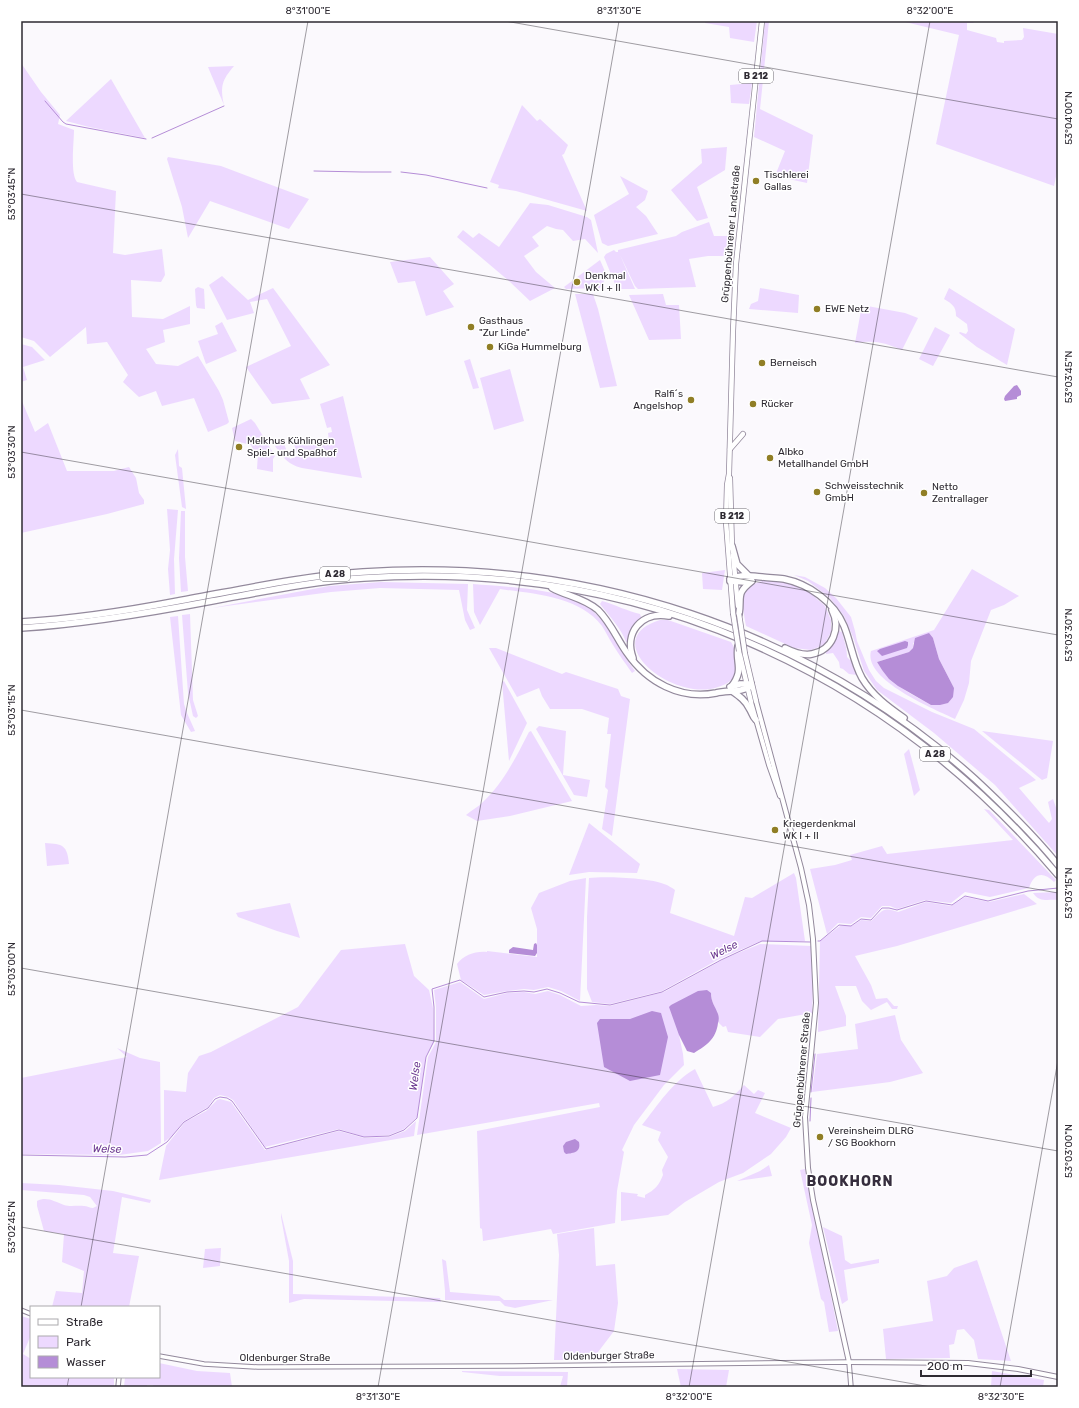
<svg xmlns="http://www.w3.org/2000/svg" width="1079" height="1408" font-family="Rubik,sans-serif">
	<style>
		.green { fill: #edd9ff; fill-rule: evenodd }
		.water { fill: #b58dd7 }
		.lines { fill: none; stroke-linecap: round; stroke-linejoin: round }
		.stream { stroke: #b58dd7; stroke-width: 1 }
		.tertiary-casing { stroke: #93899c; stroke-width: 5.5 }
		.secondary-casing { stroke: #93899c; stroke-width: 6 }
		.primary-casing { stroke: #93899c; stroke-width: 6 }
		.motorway-casing { stroke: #93899c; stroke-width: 8 }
		.tertiary { stroke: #fff; stroke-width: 3.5 }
		.secondary { stroke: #fff; stroke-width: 4 }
		.primary { stroke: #fff; stroke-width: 4.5 }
		.motorway { stroke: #fff; stroke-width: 5.5 }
		.primary-bridge-casing { stroke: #93899c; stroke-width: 6; stroke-linecap: butt }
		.primary-bridge { stroke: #fff; stroke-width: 4.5 }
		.ticks { fill: none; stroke: #2e2a32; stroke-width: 1; stroke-opacity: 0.45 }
		.poi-dot { fill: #907e25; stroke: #fff; stroke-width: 1.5 }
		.labels { text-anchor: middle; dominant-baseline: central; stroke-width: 3; stroke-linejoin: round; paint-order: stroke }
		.shield { fill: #fff; stroke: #6d6a70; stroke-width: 1 }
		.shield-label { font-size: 9px; font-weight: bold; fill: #2e2a32 }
		.poi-label { font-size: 10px; fill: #2e2a32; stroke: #fff; text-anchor: start }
		.street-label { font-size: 10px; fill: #2e2a32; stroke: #fff }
		.water-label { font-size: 11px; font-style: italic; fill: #6d3a92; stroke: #fff }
		.district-label { font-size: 14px; font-weight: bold; letter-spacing: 1px; fill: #362e3e; stroke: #fff }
		.neatline { fill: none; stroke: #2e2a32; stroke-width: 1.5 }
		.ticks-label { font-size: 10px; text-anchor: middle; fill: #2e2a32 }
	</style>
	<rect width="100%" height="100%" fill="#fbf9fd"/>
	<g class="green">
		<path d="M705,21H757L754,42L730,38L729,27L705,23Z"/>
		<path d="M765,21H769L760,109L813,135L807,183L775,176L785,151L754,137Z"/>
		<path d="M901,21H975L973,23H967V30L996,38L997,42L1004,43V41L1022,40L1024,37L1023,28L1058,34V147L1057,172L1054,186L936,144L959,35Z"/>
		<path d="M21,63L41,92L60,115L58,124L74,130C74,142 70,174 77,182L116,191L113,253L125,255L162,249L165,275L161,282L131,280L132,317L163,319L190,306V324L163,330L165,342L146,349L156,364L178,366L198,356L219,391L223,400L229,422L227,424L208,432L194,398L162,406L156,391L139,397L123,382L128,375L107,342L87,344L86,327L50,357L34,341L21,337Z"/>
		<path d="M234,66C222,80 220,86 224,105L208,67Z"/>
		<path d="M111,79L145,138L89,127L66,121Z"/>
		<path d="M752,83L749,104L731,103L730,85Z"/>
		<path d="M522,105L537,121L540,119L568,145L564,154L562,155L587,211L516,191L498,188L499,185L490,182Z"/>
		<path d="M727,147L725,170L697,187L708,218L697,221L671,190L702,163L701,149Z"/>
		<path d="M168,157L221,166L309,199L289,229L210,201L188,238L182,207L167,159Z"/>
		<path d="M620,176L648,191L645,200L636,207L646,216L658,234L608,246L602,243L594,215L629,194Z"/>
		<path d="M530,203L548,205L587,217L591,220L598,253L585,239L573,241L563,230L556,229L547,226L532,237L539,246L524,256L536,272L555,288L530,301L509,281L457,237L463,230L473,238L479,233L499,247Z"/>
		<path d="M709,222L714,236H735L731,256H708L689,259L696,287L638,289L635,286L620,255L635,289H617L604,257L606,254L614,250L616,252H618V250L676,236L682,232Z"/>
		<path d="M430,257L454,284L443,291L454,307L426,316L415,281L398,283L390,262Z"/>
		<path d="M600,260L607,276L600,288L566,289L564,287Z"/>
		<path d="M222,276L248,300L273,288L330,365L300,379L310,399L272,404L246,367L291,346L267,299L250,302L254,313L227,320L209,285Z"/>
		<path d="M198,287L204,289L205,309L197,308L196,305L195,289Z"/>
		<path d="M760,288L799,295L798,313L749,309L751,304L758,301Z"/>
		<path d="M949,288L1015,329L1007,365L977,347L959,333L960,332L966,334L968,331L967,324L956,316C956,306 952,304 944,299Z"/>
		<path d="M575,294H593L598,309L617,386L600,388Z"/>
		<path d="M663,294L666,305H679L681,339L649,340L629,295Z"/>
		<path d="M862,305L905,313L918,318L902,350C884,342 874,340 855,343Z"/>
		<path d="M222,322L237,351L206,364L198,341L218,334L215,326Z"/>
		<path d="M935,327L950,335L933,366L919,359Z"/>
		<path d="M21,344L32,347L45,360L23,367L27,380L21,382Z"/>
		<path d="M470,359L479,388L473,389L464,361Z"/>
		<path d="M510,369L524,421L494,430L480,378Z"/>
		<path d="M343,396L362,478L302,468C287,464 284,458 275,446L284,444L290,459L298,456L293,441L302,438L303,441L314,438L316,445L329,441L328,433L332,432L331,427L327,428L320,404Z"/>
		<path d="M21,399L35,432L48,423L67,471H114L129,467L136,478L139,493L144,500V504L107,514L21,533Z"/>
		<path d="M251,419L255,423L275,456L273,459V472L257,469L258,453L254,452L251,445L235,441L232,428Z"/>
		<path d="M178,449L179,466L182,468L186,509L182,507L175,455Z"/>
		<path d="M167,509L178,510L174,559L175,594L170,595L168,569L170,550Z"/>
		<path d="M181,511H185V557L188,591L181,592L179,558Z"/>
		<path d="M972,569L1019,596L1004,605L991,610L971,661L969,683L964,700L955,719C934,709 863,680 871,651L934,630ZM933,638L939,659L954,688L931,705C910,693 889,684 877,662L909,652L913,648V643Z"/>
		<path d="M725,570L722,590L703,589L702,573Z"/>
		<path d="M794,575L805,577L825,588L836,598L851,617L855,631L857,641L869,670L876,681L884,688L932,712L974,729L1036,780L1019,788L1049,823L1052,819L1048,802L1053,799L1058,813V856L995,785L934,733L877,690L864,671L853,637L844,616L830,598L808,581Z"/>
		<path d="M765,580L787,583L809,592L825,606L831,620V632L824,645L811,650L794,648L746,626C742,603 737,588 765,580Z"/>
		<path d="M381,582L468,584L467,610L475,628L470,630L465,620L459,590L380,588L331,592L212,608L329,586Z"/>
		<path d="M473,584C506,587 567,588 592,610C610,626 620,652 635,671L632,673C626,664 619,655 613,645C609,639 606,632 602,626C579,596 534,594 500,589L480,625L474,612Z"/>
		<path d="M602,601C616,605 627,611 640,614L642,620L628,642H626C621,628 609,616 600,604Z"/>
		<path d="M190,614L193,700L198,716L196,718L193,716L188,693L182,615Z"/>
		<path d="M178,616L184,704L187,713L195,731L191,732L181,715L170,617Z"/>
		<path d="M660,620H668L731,642C737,651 738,665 734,675C732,682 724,685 718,687C673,703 595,640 660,620Z"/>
		<path d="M839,631L842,632C844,641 847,647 847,657L853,663L857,675L849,674L843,669L840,668L839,662L833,653L826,654V652L833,645Z"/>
		<path d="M489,648H496L562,674L566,672L618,689L621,696L630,699L612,836L602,829L608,790L605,787L611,734H607L609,718L582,709H550L542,696L539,688L517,697Z"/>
		<path d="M504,681L527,723L509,761L502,682Z"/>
		<path d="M539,726L566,731L563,775L590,780L587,797L574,795L536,729Z"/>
		<path d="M531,731L572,801L510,816L477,821L466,815C472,810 478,807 483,802C504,782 516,757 529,732Z"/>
		<path d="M982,731L1053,741L1047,778L1042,780Z"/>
		<path d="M909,749L920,790L914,796L904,754Z"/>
		<path d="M984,809L989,810L1056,880L1054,882C1043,871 1034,873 1029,888L990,897L965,892L951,903L925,900L897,909L890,906H882L871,918L861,917L851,924L838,923L827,934L810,869L835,865L852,860L850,855L882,846L887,854L1013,840Z"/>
		<path d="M589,823L640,864L637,873L589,872L569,875Z"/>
		<path d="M45,843C63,844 67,845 69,864L47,866Z"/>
		<path d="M794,873L796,878L805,941H761L721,958L662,991L610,1004L592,1002L587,989V917L589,878C605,876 651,878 664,884C668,885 672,888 675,890L670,913L734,936L745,897L752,898Z"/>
		<path d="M586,878L580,1001L561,991L548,987L534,990L524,989L507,991L484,995L461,980L457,964C464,955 475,951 487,952V951L537,957V929L531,908L539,893L570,881Z"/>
		<path d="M1058,892V900C1048,899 1040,903 1033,893Z"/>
		<path d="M1024,894L1037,904L897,946L855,956L871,985L876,999L887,998L894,1006H898L897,1009H892L887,1002L871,1010L862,1001L856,986H835L846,1016V1026L818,1032L820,941L840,926H852L861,920L871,921C882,911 883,906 898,912L926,902L951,906L965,897L989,902Z"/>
		<path d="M290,903L300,938L277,931L238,917L236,913Z"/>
		<path d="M405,944L414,976L429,990L433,1008L434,1042L426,1056L417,1117L404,1129L389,1135L364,1137L339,1129L265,1147L233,1100L228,1097L220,1095L214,1098L208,1107L184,1121L172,1136L164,1142V1090L186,1092L188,1073L199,1056L211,1052L298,1007L341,950Z"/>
		<path d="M760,944L811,946L813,987L812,1013L778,1019L760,1037L728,1032L726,1026L723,1027L718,1022C719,1010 711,1006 711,993L679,1035L683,1054L684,1065L664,1085L634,1125L622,1150L624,1152L617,1191L615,1223L553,1234L551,1229L483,1241L482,1229L480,1228L477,1131L600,1107L599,1103L417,1135L428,1057L436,1042V1007L434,990L460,982L484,999L507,993L524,992L535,994L548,991L560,995L581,1006L596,1005L610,1006L664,992L726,958Z"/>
		<path d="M895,1015L901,1040L923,1073L920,1074L890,1082L812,1092L817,1054L858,1049L855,1024Z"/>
		<path d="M117,1048L140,1058L160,1062L161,1143L148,1151L119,1155L21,1154V1078L127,1057Z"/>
		<path d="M695,1069L713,1107C727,1103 734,1096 744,1085L754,1094L758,1090L765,1093L755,1113L791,1128L786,1137L771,1154L743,1173L719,1182L685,1202L668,1215L621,1221V1192L638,1194L637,1196L645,1198V1195C655,1190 659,1185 663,1175L662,1170L668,1157L658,1140L661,1132L642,1125C658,1105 672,1082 695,1069Z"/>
		<path d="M220,1099L231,1102L265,1150L339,1131L364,1138L389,1137L405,1131L416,1121L414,1136L159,1180L166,1146L185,1122L206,1111L217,1100Z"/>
		<path d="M769,1165L772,1176L737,1181L760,1171Z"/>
		<path d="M805,1169L834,1311L838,1331L829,1332L824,1302L821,1299L809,1243L812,1225L800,1170Z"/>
		<path d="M21,1183L59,1185L113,1191L151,1200L150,1203L122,1197L113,1253L139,1256L129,1307H52L56,1291L82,1293L84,1271L62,1262L64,1234L44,1231L37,1206V1201C47,1196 55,1202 64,1205C71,1207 77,1205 84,1206C87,1206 90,1208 93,1208L97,1206L90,1197L84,1195L21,1190Z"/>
		<path d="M281,1213L293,1261V1294L440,1298L441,1302L304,1299L289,1303V1261L281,1217Z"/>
		<path d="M823,1227L842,1236L845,1260L851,1264L879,1259V1263L844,1270L848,1300L842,1304Z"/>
		<path d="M594,1228L596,1266L615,1264L618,1303L614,1331L592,1360H554L559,1255L557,1234Z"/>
		<path d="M221,1248L220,1266L203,1268L205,1249Z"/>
		<path d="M442,1259L446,1261L450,1292L499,1296L504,1300H553L515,1308L505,1306L500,1301L445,1300V1291Z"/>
		<path d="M977,1260L1011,1361L978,1359L974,1340L964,1329L957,1330L954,1344L949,1345L950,1358L886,1359L883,1329L933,1321L927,1281L947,1276L954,1268Z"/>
		<path d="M21,1316L31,1319V1335L23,1354L31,1359V1377H114V1387H21Z"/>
		<path d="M159,1363L197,1371L230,1373L232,1387H154L153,1385H147V1387H124L125,1377H159Z"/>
		<path d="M677,1369L729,1370L726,1387H681Z"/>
		<path d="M462,1371L568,1372L567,1387H560L563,1376H500L462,1372Z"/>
		<path d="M992,1371L1044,1380L1043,1387H991Z"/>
	</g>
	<g class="water">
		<path d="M1017,385L1021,391V395L1017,397V399L1005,401L1004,399L1005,396L1014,386Z"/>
		<path d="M929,633L933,638L939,659L954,688L953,697L948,703L940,705H931L898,686L889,679L882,670L877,662L909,652L913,648L915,638Z"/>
		<path d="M905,641L908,642V645L907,648L882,656L877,651L880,649Z"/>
		<path d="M536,943L537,945V953L535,956L509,953V950L513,947L533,950L534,944Z"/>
		<path d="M707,990L711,993C711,1002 715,1006 718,1014C719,1017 719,1020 718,1023C716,1039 707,1045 694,1053L687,1051L679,1035L669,1007L671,1005L698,991Z"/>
		<path d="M652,1011L661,1013L668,1037L660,1075L630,1081L604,1067L597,1023L600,1019H630Z"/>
		<path d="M575,1139L579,1142C581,1152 574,1153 566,1154L564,1152L563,1146L566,1142Z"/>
	</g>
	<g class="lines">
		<g class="stream">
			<path d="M45,101L63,122L66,124L146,139"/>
			<path d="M152,138L224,106"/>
			<path d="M314,171L362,172H391"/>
			<path d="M401,172L426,175L487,188"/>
			<path d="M818,941H820L839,925L851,926L861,919L871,920L882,908H889L897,910L926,901L952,905L965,896L988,901L1028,891L1058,888"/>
			<path d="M811,1092L815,1054"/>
			<path d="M810,1121L811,1098"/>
			<path d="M21,1155L125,1157L147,1155L167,1142L184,1122L208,1108L215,1099L220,1097L227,1098L232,1101L266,1149L339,1130L364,1137L389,1136L404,1130L417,1118L426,1057L434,1041V1007L432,989L460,980L484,997L507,992L524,991L534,992L547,989L560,993L579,1002L610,1005L662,992L721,960L762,941L810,942"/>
		</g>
		<defs>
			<g id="tertiary">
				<path d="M21,1310L31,1314"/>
				<path d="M159,1356L204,1364L258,1367L513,1366L849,1362L851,1387"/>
				<path d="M118,1387L119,1377"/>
			</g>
			<g id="secondary">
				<path d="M756,701L801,868L809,905L813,939L816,1003L805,1117L808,1168L813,1200L849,1362L968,1363L1018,1369L1058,1377"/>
				<path d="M751,702L769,765L780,796"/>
			</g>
			<g id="primary">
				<path d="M730,449L743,434"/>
				<path d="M730,478L732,548"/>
				<path d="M733,555L738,606"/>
				<path d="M733,613L726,522L727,485L729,474L733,331L736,264L762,21"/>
				<path d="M739,651L751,702"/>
				<path d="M745,654L756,701"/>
			</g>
			<g id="motorway">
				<path d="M732,546L737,564L748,575"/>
				<path d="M730,579C744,574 748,576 762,577C769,578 777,578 784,579C809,584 834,602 844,626C851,643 853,662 862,678C872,695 888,707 904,718"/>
				<path d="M730,581L744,582L751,581"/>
				<path d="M552,588C567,596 584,598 598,610C611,623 617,639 627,653C647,682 680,700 716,693C728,690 741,693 751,686"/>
				<path d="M739,614C742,597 735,594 752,581"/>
				<path d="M21,622C74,619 126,611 178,601C240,590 301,576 363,572C587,557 808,629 975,779C1004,806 1033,834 1058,865"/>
				<path d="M21,628C85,624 149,613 212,601C262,592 313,581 364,578C636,560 882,667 1058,875"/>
				<path d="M785,648C793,652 803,656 812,654C833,650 841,628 832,610"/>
				<path d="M633,658C624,633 641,611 669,616"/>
				<path d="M730,687L740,684H751"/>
				<path d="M731,687C745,669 735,664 738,646"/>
				<path d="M732,691C739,696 745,700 749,708C752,712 752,716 756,720"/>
			</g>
		</defs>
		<use href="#tertiary" class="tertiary-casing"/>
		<use href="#secondary" class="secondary-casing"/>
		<use href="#primary" class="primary-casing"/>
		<use href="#motorway" class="motorway-casing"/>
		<use href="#tertiary" class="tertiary"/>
		<use href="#secondary" class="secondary"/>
		<use href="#primary" class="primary"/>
		<use href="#motorway" class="motorway"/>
		<defs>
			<g id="primary-bridge">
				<path d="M733,613L739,651"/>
				<path d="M739,614L745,654"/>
			</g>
		</defs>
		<use href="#primary-bridge" class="primary-bridge-casing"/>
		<use href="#primary-bridge" class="primary-bridge"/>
	</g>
	<path class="ticks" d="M505,21L1058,119M21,194L1058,377M21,452L1058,635M21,710L1058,893M21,968L1058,1151M21,1227L931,1387M81,1307L308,21M67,1387L69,1377M378,1387L619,21M689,1387L930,21M1000,1387L1058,1060"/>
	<g class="poi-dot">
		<circle cx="756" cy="181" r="4"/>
		<circle cx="577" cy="282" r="4"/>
		<circle cx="817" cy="309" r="4"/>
		<circle cx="471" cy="327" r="4"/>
		<circle cx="490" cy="347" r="4"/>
		<circle cx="762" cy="363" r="4"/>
		<circle cx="691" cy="400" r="4"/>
		<circle cx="753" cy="404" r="4"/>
		<circle cx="239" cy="447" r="4"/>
		<circle cx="770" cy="458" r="4"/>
		<circle cx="817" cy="492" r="4"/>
		<circle cx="924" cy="493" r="4"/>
		<circle cx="775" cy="830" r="4"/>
		<circle cx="820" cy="1137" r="4"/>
	</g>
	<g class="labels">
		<g class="shield">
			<rect x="739" y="69" width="34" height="14" rx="3"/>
			<rect x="715" y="509" width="34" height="14" rx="3"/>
			<rect x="320" y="567" width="30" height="14" rx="3"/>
			<rect x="920" y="747" width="30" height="14" rx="3"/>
		</g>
		<g class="shield-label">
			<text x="756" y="76">B 212</text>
			<text x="732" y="516">B 212</text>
			<text x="335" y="574">A 28</text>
			<text x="935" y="754">A 28</text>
		</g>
		<g class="poi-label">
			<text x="764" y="175">Tischlerei<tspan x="764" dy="12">Gallas</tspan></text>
			<text x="585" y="276">Denkmal<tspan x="585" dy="12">WK I + II</tspan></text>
			<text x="825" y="309">EWE Netz</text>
			<text x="479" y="321">Gasthaus<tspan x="479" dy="12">"Zur Linde"</tspan></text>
			<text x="498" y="347">KiGa Hummelburg</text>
			<text x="770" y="363">Berneisch</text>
			<text x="683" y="394" text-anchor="end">Ralfi´s<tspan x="683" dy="12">Angelshop</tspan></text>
			<text x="761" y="404">Rücker</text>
			<text x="247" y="441">Melkhus Kühlingen<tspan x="247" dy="12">Spiel- und Spaßhof</tspan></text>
			<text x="778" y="452">Albko<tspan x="778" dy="12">Metallhandel GmbH</tspan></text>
			<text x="825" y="486">Schweisstechnik<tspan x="825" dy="12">GmbH</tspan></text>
			<text x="932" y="487">Netto<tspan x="932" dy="12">Zentrallager</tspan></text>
			<text x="783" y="824">Kriegerdenkmal<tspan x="783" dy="12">WK I + II</tspan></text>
			<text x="828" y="1131">Vereinsheim DLRG<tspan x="828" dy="12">/ SG Bookhorn</tspan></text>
		</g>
		<g class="street-label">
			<text transform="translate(731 234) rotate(-85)">Grüppenbührener Landstraße</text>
			<text transform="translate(802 1070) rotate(-85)">Grüppenbührener Straße</text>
			<text transform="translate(609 1356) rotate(-1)">Oldenburger Straße</text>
			<text x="285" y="1358">Oldenburger Straße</text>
		</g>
		<g class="water-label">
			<text transform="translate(724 950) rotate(-26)">Welse</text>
			<text transform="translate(415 1076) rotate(-82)">Welse</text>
			<text transform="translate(107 1149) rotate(1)">Welse</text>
		</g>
		<g class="district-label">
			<text x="850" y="1181">BOOKHORN</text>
		</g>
	</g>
	<rect width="1079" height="1408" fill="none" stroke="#ffffff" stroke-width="44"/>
	<rect x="30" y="1306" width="130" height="72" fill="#ffffff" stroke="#abaaad"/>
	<rect x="38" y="1319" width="20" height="6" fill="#ffffff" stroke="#abaaad"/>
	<text x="66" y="1326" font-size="12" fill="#2e2a32">Straße</text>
	<rect x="38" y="1336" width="20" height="12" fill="#edd9ff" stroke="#abaaad"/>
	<text x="66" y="1346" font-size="12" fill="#2e2a32">Park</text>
	<rect x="38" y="1356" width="20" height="12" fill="#b58dd7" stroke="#abaaad"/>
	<text x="66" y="1366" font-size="12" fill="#2e2a32">Wasser</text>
	<path d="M921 1370v6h110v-6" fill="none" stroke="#2e2a32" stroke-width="2"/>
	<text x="927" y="1370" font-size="12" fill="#2e2a32" stroke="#ffffff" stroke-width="3" paint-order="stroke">200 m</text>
	<rect x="22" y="22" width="1035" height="1364" class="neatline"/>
	<g class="ticks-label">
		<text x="308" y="14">8°31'00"E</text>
		<text x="619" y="14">8°31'30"E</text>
		<text x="930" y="14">8°32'00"E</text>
		<text transform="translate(1068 118) rotate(-90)" y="4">53°04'00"N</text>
		<text transform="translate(11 194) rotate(-90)" y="4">53°03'45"N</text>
		<text transform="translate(1068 377) rotate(-90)" y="4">53°03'45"N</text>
		<text transform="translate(11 452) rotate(-90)" y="4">53°03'30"N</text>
		<text transform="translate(1068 635) rotate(-90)" y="4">53°03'30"N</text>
		<text transform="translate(11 710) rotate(-90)" y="4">53°03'15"N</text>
		<text transform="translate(1068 893) rotate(-90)" y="4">53°03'15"N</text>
		<text transform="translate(11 969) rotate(-90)" y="4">53°03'00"N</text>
		<text transform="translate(1068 1151) rotate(-90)" y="4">53°03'00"N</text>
		<text transform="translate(11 1227) rotate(-90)" y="4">53°02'45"N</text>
		<text x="378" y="1400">8°31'30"E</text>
		<text x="689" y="1400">8°32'00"E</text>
		<text x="1001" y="1400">8°32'30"E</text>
	</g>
</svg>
